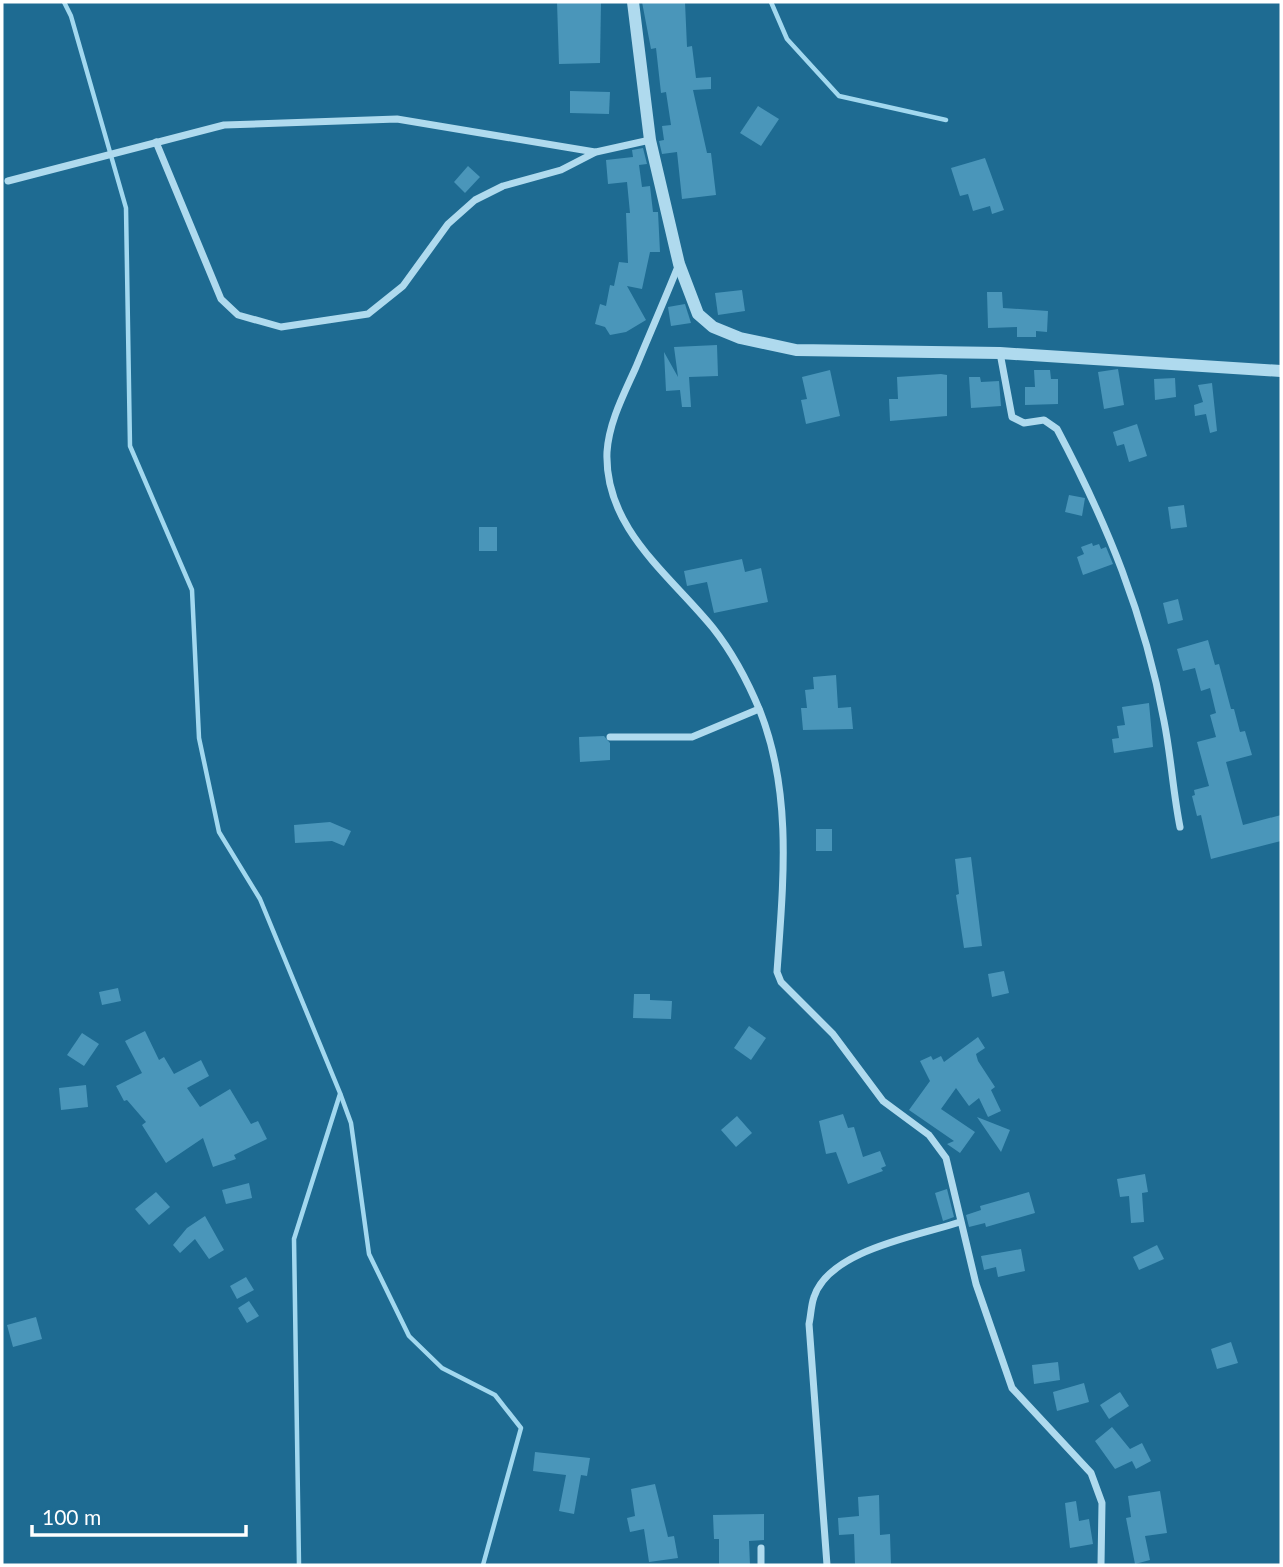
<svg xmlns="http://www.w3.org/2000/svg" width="1283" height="1567" font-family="Lato,sans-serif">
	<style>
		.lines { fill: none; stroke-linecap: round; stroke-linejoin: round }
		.stream { stroke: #a2d8ef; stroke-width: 4.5 }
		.building { fill: #4a96ba }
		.minor { stroke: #afdaee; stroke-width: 7 }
		.tertiary { stroke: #afdaee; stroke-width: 12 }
	</style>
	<rect width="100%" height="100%" fill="#1e6b92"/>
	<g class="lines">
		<g class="stream">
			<path d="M64,2L71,16L126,208L130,446L192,590L199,738L219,832L260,899L340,1093L351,1123L369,1254L409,1336L442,1368L495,1395L521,1428L483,1565"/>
			<path d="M771,2L787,39L839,96L946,120"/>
			<path d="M299,1565L294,1239L340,1094"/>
		</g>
	</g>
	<g class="building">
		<path d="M557,2H601L600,63L559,64Z"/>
		<path d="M642,2H685L687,47L692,46L696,78L711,77V89L693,90L707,153H711L716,195L682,199L677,152L662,154L659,141L664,140L662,126L671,125L666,92L661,93L656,48L651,49Z"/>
		<path d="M570,91L610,92L609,114L570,113Z"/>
		<path d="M758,106L779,119L761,146L740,133Z"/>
		<path d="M643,148L647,164L639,165L642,187L650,186L653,212H658L660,252H650L642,289L627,286L646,320L626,332L610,335L605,327L595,324L600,304L606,306L610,285L614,286L619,262L628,263L626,213H630L627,182L608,184L606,160L633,157L632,150Z"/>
		<path d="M985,158L1004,210L992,214L990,206L973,211L968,194L960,196L951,168Z"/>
		<path d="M468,166L480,177L465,193L454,182Z"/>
		<path d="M742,290L745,311L718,315L715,293Z"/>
		<path d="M987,292H1002L1003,308L1048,311L1047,332L1036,331V337H1017V327L988,328Z"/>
		<path d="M685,304L691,323L671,326L668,307Z"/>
		<path d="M717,345L718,376L689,377L691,407H682L680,390L666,391L664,352L678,377L674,347Z"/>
		<path d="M1118,369L1124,405L1104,409L1098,372Z"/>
		<path d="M830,370L840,416L806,424L801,400L807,399L802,377Z"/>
		<path d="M1034,370H1050L1051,379H1058V404L1025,405V387H1035Z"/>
		<path d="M941,374L947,375V416L890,421L889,399H898L897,377Z"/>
		<path d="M969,377H980L981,382L999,381L1001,406L971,408Z"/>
		<path d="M1175,378L1176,397L1155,400L1154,379Z"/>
		<path d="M1212,383L1217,431L1210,433L1206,414L1195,416L1194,405L1203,402L1198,385Z"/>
		<path d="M1137,424L1147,456L1129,462L1124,444L1117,446L1113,432Z"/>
		<path d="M1069,495L1085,498L1082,516L1065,512Z"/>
		<path d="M1184,505L1187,527L1171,529L1168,507Z"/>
		<rect x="479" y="527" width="18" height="24"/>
		<path d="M1092,543L1093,546L1099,544L1101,549L1106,547L1113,564L1083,575L1077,557L1084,554L1081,547Z"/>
		<path d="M742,559L745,572L761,568L768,602L714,613L707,582L687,586L684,571Z"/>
		<path d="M1178,599L1183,620L1168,624L1163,603Z"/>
		<path d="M1208,640L1215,665L1219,664L1231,709H1234L1240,732L1245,731L1252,755L1226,762L1243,825L1281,815V841L1211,859L1201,815L1197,816L1192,796L1195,795L1194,790L1209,786L1197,742L1216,737L1210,715L1216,713L1210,688L1201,691L1195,668L1183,671L1177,649Z"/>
		<path d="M836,675L838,708L851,707L853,729L803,730L801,708H807L805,690L814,689L813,677Z"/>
		<path d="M1149,703L1153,747L1114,753L1112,739L1119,738L1117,726L1125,725L1122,707Z"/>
		<path d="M604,736L610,743V760L580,762L579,737Z"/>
		<path d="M330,822L351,831L344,846L332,841L295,843L294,825Z"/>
		<rect x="816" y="829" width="16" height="22"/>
		<path d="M971,857L982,946L964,948L956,895L959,894L955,859Z"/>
		<path d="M1004,971L1009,993L992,997L988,974Z"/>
		<path d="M118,988L121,1001L102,1005L99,992Z"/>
		<path d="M634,994H650V1000L672,1001L671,1019L633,1018Z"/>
		<path d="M749,1026L766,1038L751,1060L734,1048Z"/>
		<path d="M145,1031L159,1060L164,1057L174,1074L201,1060L209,1076L187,1088L200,1107L230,1089L251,1124L258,1121L267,1139L234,1155L236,1159L213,1167L203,1138L166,1163L142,1125L146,1122L127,1100L124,1101L116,1086L142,1073L125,1041Z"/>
		<path d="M82,1033L99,1044L84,1066L67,1055Z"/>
		<path d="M978,1037L985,1048L976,1054L978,1061L995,1087L991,1090L1001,1111L988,1117L979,1098L969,1106L956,1088L941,1109L975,1132L960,1153L947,1144L954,1141L909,1110L930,1081L920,1061L931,1056L933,1060L941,1056L944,1062Z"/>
		<path d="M86,1085L88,1107L61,1110L59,1088Z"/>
		<path d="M843,1114L848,1128L854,1127L863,1157L880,1151L886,1166L881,1168L883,1171L848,1184L836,1152L826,1154L819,1121Z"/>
		<path d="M737,1116L752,1133L736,1147L721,1130Z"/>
		<path d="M977,1117L1010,1130L1001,1152Z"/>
		<path d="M1145,1174L1148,1192L1142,1193L1144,1222L1131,1223L1129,1196L1120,1197L1117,1179Z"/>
		<path d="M249,1183L252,1198L226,1204L222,1190Z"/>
		<path d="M947,1189L954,1217L943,1221L935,1193Z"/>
		<path d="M156,1192L170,1207L149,1225L135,1209Z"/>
		<path d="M1029,1192L1035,1213L986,1227L985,1223L969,1227L966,1215L981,1210L980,1206Z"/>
		<path d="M205,1216L224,1250L209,1259L195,1239L180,1253L173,1245L187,1228Z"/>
		<path d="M1157,1245L1164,1259L1139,1270L1133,1257Z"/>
		<path d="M1021,1249L1025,1271L998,1277L996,1267L984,1270L981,1256Z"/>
		<path d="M246,1277L254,1290L237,1299L230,1286Z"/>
		<path d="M249,1301L259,1316L247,1323L238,1308Z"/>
		<path d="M36,1317L42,1339L13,1347L7,1325Z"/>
		<path d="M1231,1342L1238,1363L1217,1369L1211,1349Z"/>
		<path d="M1058,1362L1060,1380L1034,1384L1032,1365Z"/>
		<path d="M1084,1383L1089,1402L1057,1411L1053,1392Z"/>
		<path d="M1120,1392L1129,1406L1109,1419L1100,1405Z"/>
		<path d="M1112,1427L1130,1449L1142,1443L1151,1461L1136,1469L1132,1461L1115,1469L1095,1441Z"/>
		<path d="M535,1452L590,1458L587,1476L581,1475L574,1514L559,1511L566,1475L533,1471Z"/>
		<path d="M655,1484L668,1537L674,1536L678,1558L649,1562L644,1529L630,1532L627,1518L635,1516L631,1489Z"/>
		<path d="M1160,1491L1167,1533L1145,1536L1150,1560L1135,1564L1126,1518L1131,1517L1128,1496Z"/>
		<path d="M879,1495L880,1535L890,1534L891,1565H855L854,1534L839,1535L838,1518L859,1516L858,1497Z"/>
		<path d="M1076,1501L1079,1521L1089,1519L1093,1544L1070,1548L1065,1503Z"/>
		<path d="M764,1514V1540L749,1541L750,1565H719V1539H714L713,1515Z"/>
	</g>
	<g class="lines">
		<g class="minor">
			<path d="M156,142L221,299L238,315L281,327L368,314L403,286L448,224L475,200L503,186L561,170L596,152L650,140"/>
			<path d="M8,181L224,125L397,119L595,152"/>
			<path d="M679,264C665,299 650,333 636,367C624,394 609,422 607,452C604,528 669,574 713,628C732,652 748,682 760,711C793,795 783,884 777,972L781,982L833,1034L883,1101L929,1135L946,1158L976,1284L1012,1388L1091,1473L1102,1503L1101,1565"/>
			<path d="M1000,353L1012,417L1024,423L1044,420L1057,429C1107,523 1145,616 1164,721C1171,756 1173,792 1180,827"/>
			<path d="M610,737H692L759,709"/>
			<path d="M761,1548V1565"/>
			<path d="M827,1565L809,1324C811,1315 811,1305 814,1297C829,1250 918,1236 960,1222"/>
		</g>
		<path class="tertiary" d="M633,2L650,140L679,264L698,314L713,327L740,338L796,350L1000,353L1281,371"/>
	</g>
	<rect width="1283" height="1567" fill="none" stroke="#ffffff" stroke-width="7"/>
	<path d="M32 1525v10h214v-10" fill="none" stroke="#ffffff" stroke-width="3.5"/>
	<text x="42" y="1525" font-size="21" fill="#ffffff" stroke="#1e6b92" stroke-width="5" paint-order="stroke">100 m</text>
</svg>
